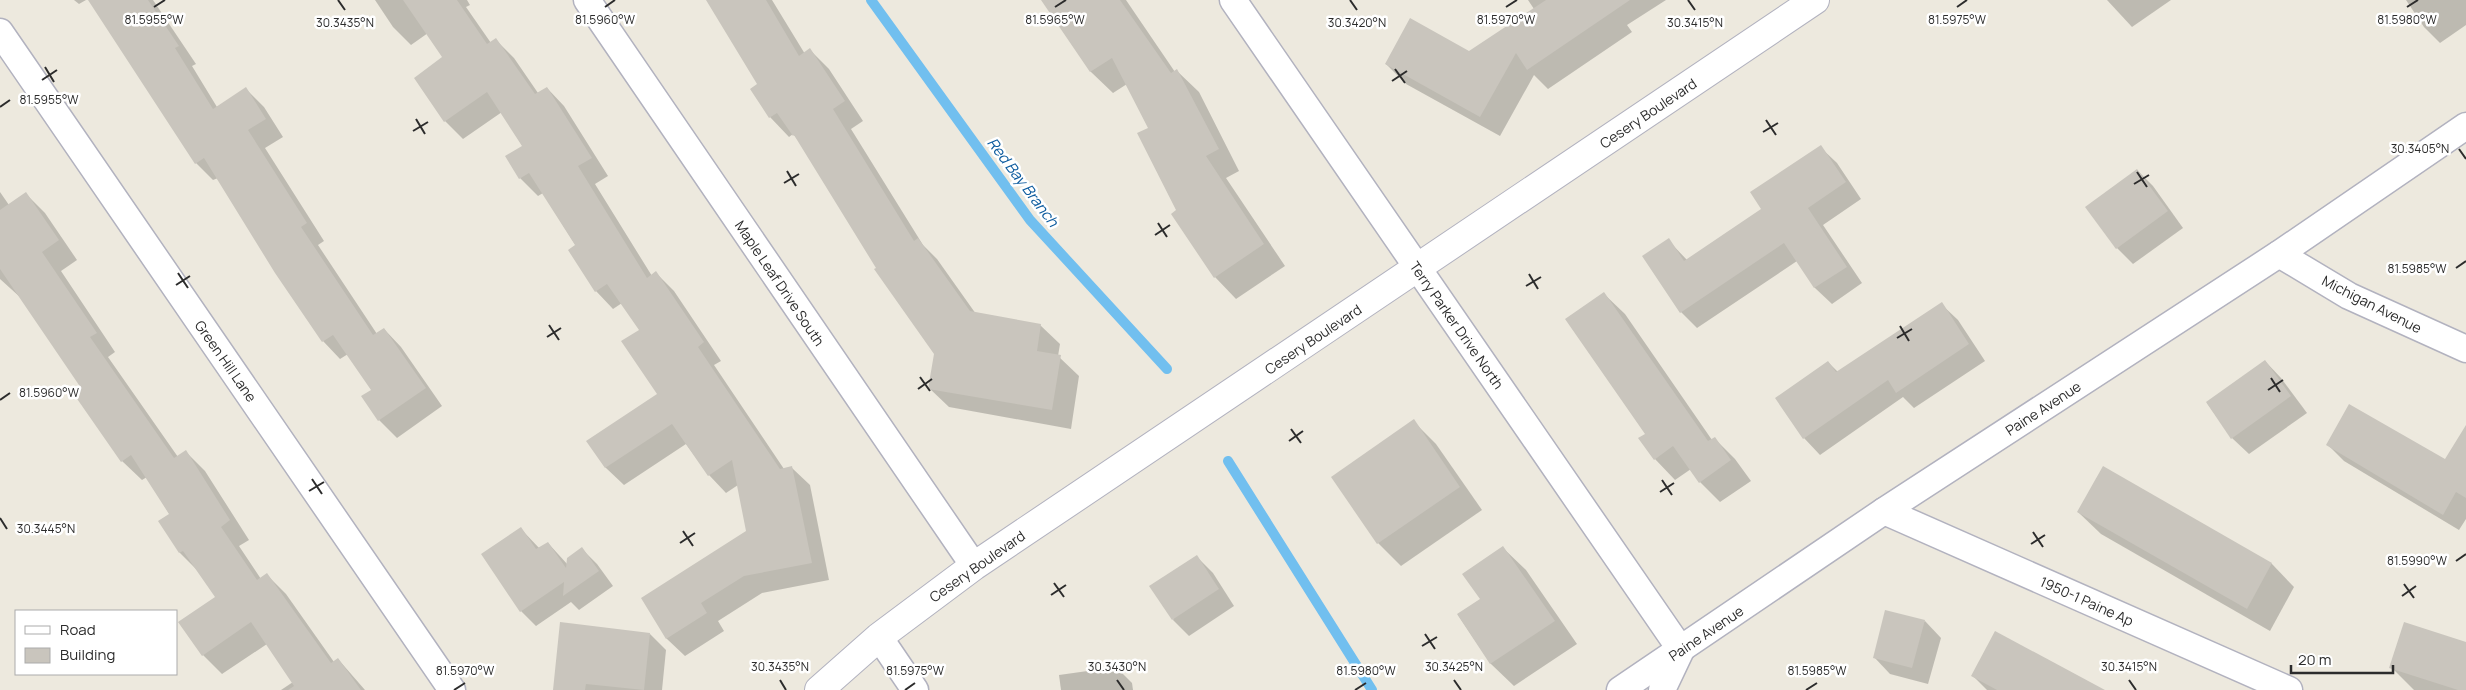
<svg xmlns="http://www.w3.org/2000/svg" width="2466" height="690" font-family="Manrope,sans-serif">
	<style>
		.shadow { fill: #0003 }
		.lines { fill: none; stroke-linecap: round; stroke-linejoin: round }
		.stream { stroke: #71bfef; stroke-width: 10 }
		.building { fill: #c9c5bd }
		.minor-casing { stroke: #b2b2bf; stroke-width: 29 }
		.secondary-casing { stroke: #b2b2bf; stroke-width: 30 }
		.minor { stroke: #fff; stroke-width: 26 }
		.secondary { stroke: #fff; stroke-width: 28 }
		.ticks { fill: none; stroke: #2c2c2c; stroke-width: 2 }
		.labels { text-anchor: middle; dominant-baseline: central; stroke-width: 5; stroke-linejoin: round; paint-order: stroke }
		.street-label { font-size: 14px; fill: #2c2c2c; stroke: #fff }
		.water-label { font-size: 15px; font-style: italic; fill: #0d5b9e; stroke: #fff }
		.ticks-label { font-size: 12px; text-anchor: middle; fill: #2c2c2c; stroke: #fff; stroke-width: 5; stroke-linejoin: round; paint-order: stroke }
	</style>
	<rect width="100%" height="100%" fill="#ede9de"/>
	<g class="shadow">
		<path d="M74,0H86L79,4Z"/>
		<path d="M90,0H153L196,64L192,66L217,107L246,89L264,107L283,137L265,148L324,241L318,245L377,334L384,329L401,347L442,406L397,438L379,420L372,390L348,354L340,359L323,341L218,178L213,180L196,163Z"/>
		<path d="M375,0H467L470,5L466,7L491,43L496,40L514,58L538,93L547,88L564,106L608,176L595,184L652,276L656,273L674,291L721,361L714,365L784,469L792,468L810,485L829,580L762,593L718,621L724,631L685,656L667,639L643,598L748,532L738,485L726,493L709,475L686,444L624,485L606,468L588,442L659,394L640,330L622,303L613,309L596,291L576,246L543,193L538,196L520,178L523,147L502,112L463,139L445,121L444,58L428,33L411,45L393,27Z"/>
		<path d="M708,0H772L805,54L810,50L829,69L863,121L851,129L923,245L937,259L976,314L1040,325L1060,344L1058,356L1079,376L1071,429L949,407L929,388L935,354L878,268L800,142L793,134L789,137L770,117L751,89L759,84Z"/>
		<path d="M1040,0H1126L1175,72L1177,71L1199,92L1239,171L1226,178L1285,266L1236,299L1215,277L1178,211L1150,128L1127,84L1113,93L1091,72L1043,0Z"/>
		<path d="M1528,0H1666L1627,25L1632,32L1548,89L1534,75L1500,136L1406,84L1386,64L1469,53L1534,9Z"/>
		<path d="M2107,0H2171L2132,27Z"/>
		<path d="M2406,0H2466V25L2440,43L2424,27Z"/>
		<path d="M1820,147L1837,163L1861,199L1823,225L1862,283L1832,304L1815,288L1797,261L1697,328L1681,312L1668,240L1687,260L1763,209Z"/>
		<path d="M2137,170L2153,186L2183,228L2133,264L2117,248Z"/>
		<path d="M0,192L9,205L26,194L45,213L77,260L61,271L115,352L108,357L178,457L186,452L205,471L249,540L239,546L261,579L267,575L286,594L334,662L338,659L365,690H281L293,682L267,644L222,674L203,655L217,597L199,572L180,553L170,515L147,477L142,480L122,461L83,388L21,298L0,279Z"/>
		<path d="M1604,294L1625,314L1712,440L1714,438L1735,459L1751,481L1720,502L1700,482L1691,469L1675,480L1655,459Z"/>
		<path d="M1941,304L1958,320L1985,361L1914,408L1903,397L1820,455L1804,438L1828,362L1838,372Z"/>
		<path d="M2265,361L2281,378L2307,413L2249,454L2232,438L2207,403Z"/>
		<path d="M1413,421L1436,444L1482,510L1401,566L1378,543L1333,477Z"/>
		<path d="M2466,444V519L2459,530L2344,461L2328,445L2446,460Z"/>
		<path d="M2103,468L2272,564L2294,587L2270,631L2101,534L2078,512Z"/>
		<path d="M521,529L540,549L548,543L568,565L582,549L597,564L613,586L579,610L571,602L536,626L521,611Z"/>
		<path d="M1503,548L1526,570L1577,644L1514,686L1491,664L1458,615L1481,599Z"/>
		<path d="M1197,557L1213,573L1234,606L1189,636L1173,620Z"/>
		<path d="M1925,621L1941,638L1928,684L1890,674L1874,657Z"/>
		<path d="M650,634L666,650L662,690H555Z"/>
		<path d="M2466,643V690H2414L2391,667Z"/>
		<path d="M1116,667L1132,683L1133,690H1061L1059,675Z"/>
		<path d="M1973,676L2094,690H1987Z"/>
	</g>
	<g class="lines">
		<g class="stream">
			<path d="M871,0L1030,220L1167,369"/>
			<path d="M1228,461L1372,690"/>
		</g>
	</g>
	<g class="building">
		<path d="M88,0H148L179,46L175,48L213,109L246,87L266,119L248,130L307,223L301,227L373,335L384,328L426,388L378,421L361,396L371,390L333,335L322,342L275,273L204,158L195,164Z"/>
		<path d="M403,0H457L487,44L496,38L535,94L547,87L592,158L578,166L647,278L656,271L704,342L698,347L780,469L792,466L812,563L744,576L701,603L707,613L666,639L641,598L746,531L732,460L708,476L672,424L605,468L586,441L657,394L621,341L639,330L607,284L595,292L568,250L575,245L529,173L519,179L505,156L522,146L487,92L444,122L414,78L442,57Z"/>
		<path d="M706,0H766L799,56L810,48L845,101L833,109L914,241L918,238L970,311L1041,324L1037,351L1061,355L1052,410L928,389L934,354L874,269L876,268L794,135L793,136L777,113L769,118L750,89L757,84Z"/>
		<path d="M1041,0H1120L1171,73L1177,69L1219,149L1206,156L1264,244L1214,278L1171,214L1176,210L1137,133L1148,128L1112,58L1090,72Z"/>
		<path d="M1546,0H1630L1527,70L1516,53L1480,117L1385,64L1410,18L1469,51Z"/>
		<path d="M1821,145L1846,182L1808,208L1847,267L1814,288L1784,243L1680,313L1642,256L1669,238L1684,261L1761,209L1750,192Z"/>
		<path d="M2137,169L2168,211L2116,249L2085,207Z"/>
		<path d="M26,192L59,240L42,252L97,333L90,337L174,458L186,450L230,520L221,527L257,580L267,573L331,663L338,658L361,690H288L294,686L251,622L202,656L178,622L215,597L183,551L179,553L158,521L169,514L131,455L121,462L73,393L81,388L0,269V210Z"/>
		<path d="M1604,292L1708,441L1715,437L1731,460L1699,483L1673,446L1654,460L1638,438L1645,434L1565,319Z"/>
		<path d="M1942,302L1969,344L1896,393L1888,380L1803,439L1775,398L1828,361L1836,372Z"/>
		<path d="M2265,360L2291,396L2231,439L2206,402Z"/>
		<path d="M2349,404L2445,459L2466,425V498L2456,492L2443,515L2326,445Z"/>
		<path d="M1414,419L1460,487L1377,544L1331,477Z"/>
		<path d="M2103,466L2272,563L2247,609L2077,512Z"/>
		<path d="M521,527L536,549L548,542L566,568L567,558L582,547L599,571L563,596L564,582L520,612L481,554Z"/>
		<path d="M1503,546L1555,621L1490,664L1457,614L1480,599L1462,574Z"/>
		<path d="M1197,555L1219,589L1172,620L1149,586Z"/>
		<path d="M1885,610L1925,620L1912,668L1873,658Z"/>
		<path d="M560,622L650,633L644,690L586,684L585,690H553Z"/>
		<path d="M2404,622L2466,642V690H2458L2389,668Z"/>
		<path d="M1995,631L2105,690H1997L1971,676Z"/>
	</g>
	<g class="lines">
		<defs>
			<g id="minor">
				<path d="M587,0L974,566"/>
				<path d="M1233,0L1681,650L1662,690"/>
				<path d="M0,32L452,690"/>
				<path d="M2279,254L2349,296L2466,349"/>
				<path d="M1884,511L2289,690"/>
				<path d="M879,637L915,690"/>
				<path d="M1620,690L1884,511L2279,254L2466,126"/>
			</g>
			<path id="secondary" d="M819,690L879,637L974,566L1815,0"/>
		</defs>
		<use href="#minor" class="minor-casing"/>
		<use href="#secondary" class="secondary-casing"/>
		<use href="#minor" class="minor"/>
		<use href="#secondary" class="secondary"/>
	</g>
	<path class="ticks" d="M338,0L345,10M1350,0L1357,10M1688,0L1695,10M154,7L165,0M605,7L615,0M1055,7L1066,0M1506,7L1517,0M1957,7L1967,0M2407,7L2418,0M45,67L54,82M1395,69L1405,83M42,80L57,70M1392,81L1407,71M0,107L10,100M416,119L425,134M1766,120L1776,135M413,131L428,122M1763,132L1778,123M2459,149L2466,159M787,171L796,186M2137,172L2147,187M784,183L799,174M2134,184L2149,175M1158,223L1167,237M1155,235L1170,225M2456,268L2466,261M178,273L188,288M1529,274L1538,289M176,285L190,276M1526,286L1541,277M549,325L559,340M1900,326L1909,341M547,337L561,328M1897,338L1912,329M920,377L930,391M2271,378L2280,392M918,389L932,379M2268,390L2283,380M0,400L10,393M1291,429L1301,443M1289,441L1303,431M312,479L322,494M1662,480L1672,495M309,491L324,482M1660,492L1674,483M0,518L7,529M683,531L693,546M2033,532L2043,547M680,543L695,533M2031,544L2045,535M2456,561L2466,554M1054,583L1064,597M2404,584L2414,598M1051,595L1066,585M2402,596L2416,586M1425,634L1435,649M1422,646L1437,637M780,680L786,690M1117,680L1124,690M1454,680L1461,690M2129,680L2136,690M454,690L465,683M905,690L915,683M1355,690L1366,683M1806,690L1817,683"/>
	<g class="labels">
		<g class="street-label">
			<text transform="translate(1648 113) rotate(-34)">Cesery Boulevard</text>
			<text transform="translate(780 283) rotate(56)">Maple Leaf Drive South</text>
			<text transform="translate(2372 304) rotate(27)">Michigan Avenue</text>
			<text transform="translate(1457 325) rotate(55)">Terry Parker Drive North</text>
			<text transform="translate(1313 339) rotate(-34)">Cesery Boulevard</text>
			<text transform="translate(226 361) rotate(55)">Green Hill Lane</text>
			<text transform="translate(2043 408) rotate(-33)">Paine Avenue</text>
			<text transform="translate(977 566) rotate(-35)">Cesery Boulevard</text>
			<text transform="translate(2087 601) rotate(24)">1950-1 Paine Ap</text>
			<text transform="translate(1706 633) rotate(-34)">Paine Avenue</text>
		</g>
		<g class="water-label">
			<text transform="translate(1023 182) rotate(53)">Red Bay Branch</text>
		</g>
	</g>
	<g class="ticks-label">
		<text x="154" y="24">81.5955°W</text>
		<text x="605" y="24">81.5960°W</text>
		<text x="1055" y="24">81.5965°W</text>
		<text x="1506" y="24">81.5970°W</text>
		<text x="1957" y="24">81.5975°W</text>
		<text x="2407" y="24">81.5980°W</text>
		<text x="345" y="27">30.3435°N</text>
		<text x="1357" y="27">30.3420°N</text>
		<text x="1695" y="27">30.3415°N</text>
		<text x="49" y="104">81.5955°W</text>
		<text x="2420" y="153">30.3405°N</text>
		<text x="2417" y="273">81.5985°W</text>
		<text x="49" y="397">81.5960°W</text>
		<text x="46" y="533">30.3445°N</text>
		<text x="2417" y="565">81.5990°W</text>
		<text x="780" y="671">30.3435°N</text>
		<text x="1117" y="671">30.3430°N</text>
		<text x="1454" y="671">30.3425°N</text>
		<text x="2129" y="671">30.3415°N</text>
		<text x="465" y="675">81.5970°W</text>
		<text x="915" y="675">81.5975°W</text>
		<text x="1366" y="675">81.5980°W</text>
		<text x="1817" y="675">81.5985°W</text>
	</g>
	<rect x="15" y="610" width="162" height="65" fill="#ffffff" stroke="#ababab"/>
	<rect x="25" y="626" width="25" height="8" fill="#ffffff" stroke="#ababab"/>
	<text x="60" y="635" font-size="15" fill="#2c2c2c">Road</text>
	<rect x="25" y="648" width="25" height="15" fill="#c9c5bd" stroke="#ababab"/>
	<text x="60" y="660" font-size="15" fill="#2c2c2c">Building</text>
	<path d="M2291 665v8h102v-8" fill="none" stroke="#2c2c2c" stroke-width="2.5"/>
	<text x="2298" y="665" font-size="15" fill="#2c2c2c" stroke="#ffffff" stroke-width="4" paint-order="stroke">20 m</text>
</svg>
